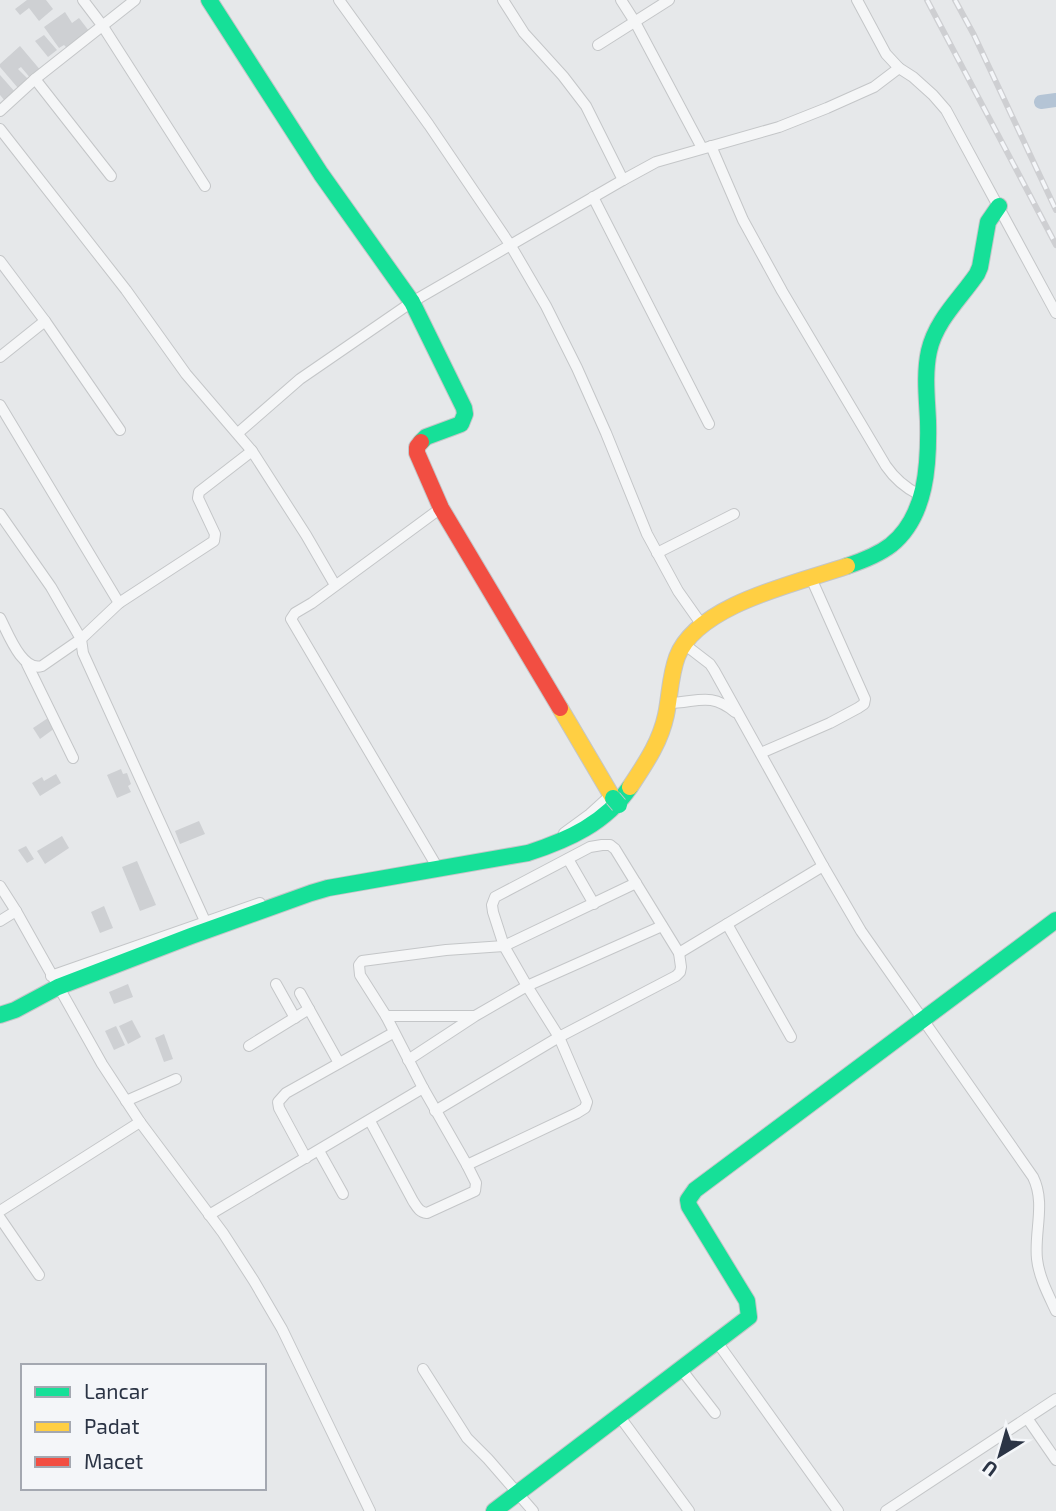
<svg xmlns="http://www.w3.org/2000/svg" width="1056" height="1511" font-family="'Exo 2',sans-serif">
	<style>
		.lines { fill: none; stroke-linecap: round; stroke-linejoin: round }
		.canal { stroke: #b4c4d5; stroke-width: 14 }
		.building { fill: #ced0d3 }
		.street-casing { stroke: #c4c6c8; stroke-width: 12 }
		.fast-casing { stroke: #c4c6c8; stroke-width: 18 }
		.slow-casing { stroke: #c4c6c8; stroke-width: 18 }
		.jam-casing { stroke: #c4c6c8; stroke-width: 18 }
		.street { stroke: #f5f6f7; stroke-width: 10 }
		.fast { stroke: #16e098; stroke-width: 16 }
		.slow { stroke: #ffcf43; stroke-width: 16 }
		.jam { stroke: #f24e42; stroke-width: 16 }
		.rail-casing { stroke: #cecfd2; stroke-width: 6 }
		.rail { stroke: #f4f6f9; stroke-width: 3.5; stroke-dasharray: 10; stroke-linecap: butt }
		.fast-bridge-casing { stroke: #c4c6c8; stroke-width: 18; stroke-linecap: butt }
		.fast-bridge { stroke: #16e098; stroke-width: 16 }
	</style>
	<rect width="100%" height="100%" fill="#e6e8ea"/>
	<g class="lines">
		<path class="canal" d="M1041,102L1056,100"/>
	</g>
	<g class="building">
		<path d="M27,0H46L53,9L39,21L29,8L20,15L15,9Z"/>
		<path d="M65,12L72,23L79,18L89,31L67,48L64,45L59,48L44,27Z"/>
		<path d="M44,35L57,50L48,57L35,41Z"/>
		<path d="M20,46L42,72L32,80L21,67L18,69L28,79L18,88L0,67V64Z"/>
		<path d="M0,75L15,92L5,101L0,95Z"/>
		<path d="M48,718L55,728L40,739L33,728Z"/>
		<path d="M121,769L123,774L127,773L131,784L128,786L131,792L117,798L107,775Z"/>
		<path d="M56,774L61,783L40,796L32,783L42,777L44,781Z"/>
		<path d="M199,821L205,834L180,844L175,831Z"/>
		<path d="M62,836L69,848L45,864L37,851Z"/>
		<path d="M26,846L34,859L27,863L18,850Z"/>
		<path d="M137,861L156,905L140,911L122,867Z"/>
		<path d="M104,906L113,928L100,933L91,912Z"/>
		<path d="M128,984L133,997L114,1004L109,992Z"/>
		<path d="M132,1020L141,1037L128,1044L119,1026Z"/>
		<path d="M116,1026L125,1045L114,1050L105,1031Z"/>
		<path d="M164,1034L173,1059L164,1062L155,1038Z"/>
	</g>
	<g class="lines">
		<defs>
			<g id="street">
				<path d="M83,0L102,25L205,186"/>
				<path d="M339,0L429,125L511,246L546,306L577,368L606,433L647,534L678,591L702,625"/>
				<path d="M503,0L524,33L563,76L586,106L623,180"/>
				<path d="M621,0L635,22L702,148"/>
				<path d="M857,0L886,54L899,68L913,77L933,95L946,110L1056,313"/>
				<path d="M598,45L669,0"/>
				<path d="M35,79L111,176"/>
				<path d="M0,111L35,79L135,0"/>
				<path d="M0,129L126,290L186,374L252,451L306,535L335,585"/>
				<path d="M711,146L743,220L782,291L886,466C895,479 904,487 918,494"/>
				<path d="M593,197L709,424"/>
				<path d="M0,261L45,321L120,430"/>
				<path d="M0,357L45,321"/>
				<path d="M0,405L119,603"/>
				<path d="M238,433L300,379L412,302L623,180L656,162L779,127L827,108L874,87L899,68"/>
				<path d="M0,514L51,587L81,639L42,666C22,672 8,633 0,618"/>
				<path d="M657,553L734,514"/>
				<path d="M684,644L710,664L714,670L823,866L861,931L1033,1177C1046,1203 1034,1232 1037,1259C1039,1277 1048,1294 1056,1311"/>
				<path d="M27,664L73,758"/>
				<path d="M668,703C697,703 709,691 735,712"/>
				<path d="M761,753L830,723L858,708L864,704L865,699L811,578"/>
				<path d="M564,833L590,814L611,795"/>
				<path d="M602,845H610L615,849L679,953L681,967L680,972L676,976L559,1037L527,986L504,946L493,912L492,905L495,897L590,847Z"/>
				<path d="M568,859L594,904"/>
				<path d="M436,865L291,619L295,613L312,603L441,508"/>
				<path d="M0,886L16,911L102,1064L140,1122L223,1233L254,1281L282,1329L370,1511"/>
				<path d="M0,921L16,911"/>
				<path d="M205,921L83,653L81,639L119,603L214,541L215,534L198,498L199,492L252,451"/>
				<path d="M727,924L791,1037"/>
				<path d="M679,953L823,866"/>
				<path d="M51,976L260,903"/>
				<path d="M276,984L295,1018"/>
				<path d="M300,993L339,1063"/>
				<path d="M386,1016H474"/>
				<path d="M249,1046L309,1009"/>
				<path d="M408,1060L475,1016L527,986L662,926"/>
				<path d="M126,1101L176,1079"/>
				<path d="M435,1111L559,1037L587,1102L585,1108L577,1113L467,1165"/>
				<path d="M370,1121L413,1201C417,1207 419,1212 427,1213L475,1191L476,1183L467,1165L423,1088L386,1016L360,975L359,965L362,961L446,950L504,946L636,883"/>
				<path d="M319,1151L343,1194"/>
				<path d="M306,1158L279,1108L278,1102L286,1093L393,1033"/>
				<path d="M0,1211L140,1122"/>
				<path d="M209,1215L423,1088"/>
				<path d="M0,1218L39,1275"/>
				<path d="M717,1342L838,1511"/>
				<path d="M423,1369L467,1438L488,1459L533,1511"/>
				<path d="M681,1369L715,1413"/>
				<path d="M620,1417L689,1511"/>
				<path d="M1027,1418L1056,1460"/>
				<path d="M886,1511L1056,1399"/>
			</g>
			<g id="fast">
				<path d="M209,0L321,174L412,302L464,408L465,414L461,424L426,437L421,442"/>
				<path d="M847,566C862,561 878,555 891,545C927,516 929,463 928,421C927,398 924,374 929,351C936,320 960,299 977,274L980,267L988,222L999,206"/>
				<path d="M0,1015L15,1010L58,987L191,936L311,893L328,888L528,853C568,840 606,823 630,787"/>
				<path d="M494,1511L749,1317L747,1301L689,1206L688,1200L695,1190L1056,920"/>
			</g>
			<g id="slow">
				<path d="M560,708L613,798"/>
				<path d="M630,787C645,764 660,743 666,715C670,696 670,676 677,657C697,604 798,583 847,566"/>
			</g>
			<path id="jam" d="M421,442L417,447V453L441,508L560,708"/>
		</defs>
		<use href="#street" class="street-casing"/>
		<use href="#fast" class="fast-casing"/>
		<use href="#slow" class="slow-casing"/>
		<use href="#jam" class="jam-casing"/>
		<use href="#street" class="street"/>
		<use href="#fast" class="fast"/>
		<use href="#slow" class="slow"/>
		<use href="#jam" class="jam"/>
		<defs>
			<g id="rail">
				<path d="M927,0L1056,245"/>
				<path d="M955,0L974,35L1056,210"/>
			</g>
		</defs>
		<use href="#rail" class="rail-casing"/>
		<use href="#rail" class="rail"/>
		<defs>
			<path id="fast-bridge" d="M613,798L619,805"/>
		</defs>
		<use href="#fast-bridge" class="fast-bridge-casing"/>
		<use href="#fast-bridge" class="fast-bridge"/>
	</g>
	<rect x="21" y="1364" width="245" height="126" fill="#f4f6f9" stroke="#a4a8b1" stroke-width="2"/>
	<rect x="35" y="1387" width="35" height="10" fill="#16e098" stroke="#a4a8b1" stroke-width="2"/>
	<text x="84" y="1399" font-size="21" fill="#2b3445">Lancar</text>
	<rect x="35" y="1422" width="35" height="10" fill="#ffcf43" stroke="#a4a8b1" stroke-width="2"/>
	<text x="84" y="1434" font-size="21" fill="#2b3445">Padat</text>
	<rect x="35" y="1457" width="35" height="10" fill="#f24e42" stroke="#a4a8b1" stroke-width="2"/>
	<text x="84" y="1469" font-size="21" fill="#2b3445">Macet</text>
	<g transform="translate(1000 1455) rotate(217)" stroke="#f4f6f9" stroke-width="5" paint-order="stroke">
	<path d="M0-5L12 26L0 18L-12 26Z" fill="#2b3445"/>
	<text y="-10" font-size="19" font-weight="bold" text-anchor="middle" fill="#2b3445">U</text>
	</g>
</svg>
